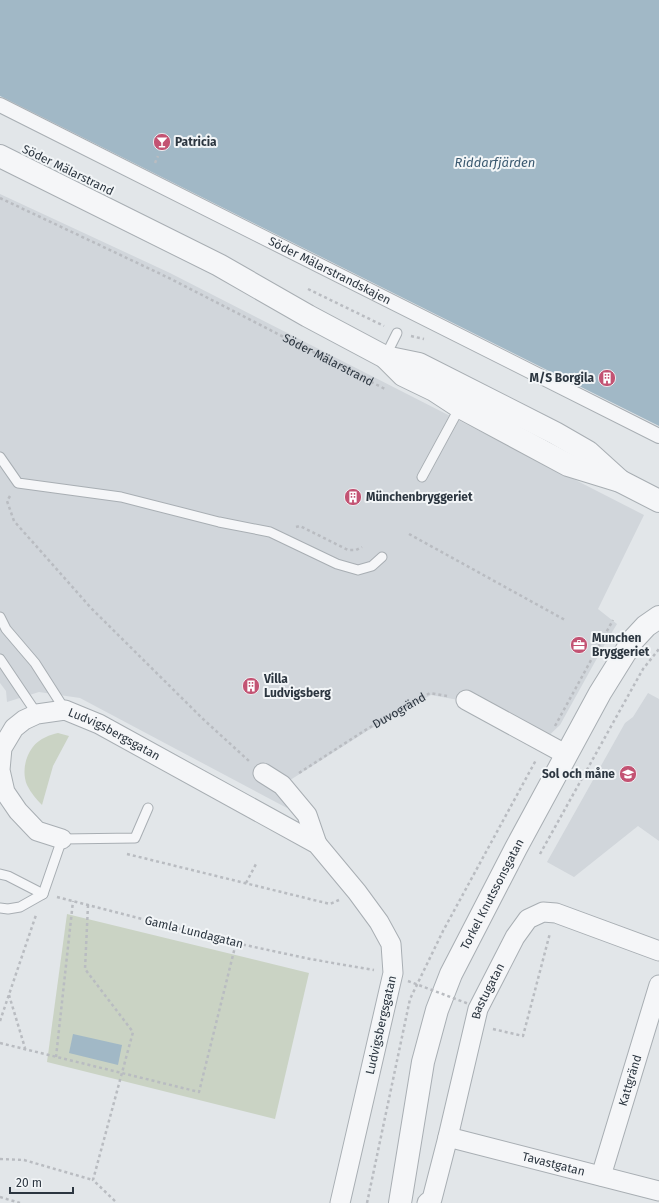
<svg xmlns="http://www.w3.org/2000/svg" width="659" height="1203" font-family="'Fira Sans',sans-serif">
	<style>
		.built { fill: #d1d6db }
		.green { fill: #cad3c4 }
		.water { fill: #a1b8c6 }
		.lines { fill: none; stroke-linecap: round; stroke-linejoin: round }
		.service-casing { stroke: #a8aeb3; stroke-width: 11 }
		.pedestrian-casing { stroke: #a8aeb3; stroke-width: 16 }
		.minor-casing { stroke: #a8aeb3; stroke-width: 21 }
		.tertiary-casing { stroke: #a8aeb3; stroke-width: 24 }
		.path { stroke: #b9bcc1; stroke-width: 2.5; stroke-dasharray: 3 3; stroke-linecap: butt }
		.service { stroke: #f5f6f8; stroke-width: 9 }
		.pedestrian { stroke: #f5f6f8; stroke-width: 14 }
		.minor { stroke: #f5f6f8; stroke-width: 19 }
		.tertiary { stroke: #f5f6f8; stroke-width: 22 }
		.path-bridge { stroke: #b9bcc1; stroke-width: 2.5; stroke-dasharray: 3 3; stroke-linecap: butt }
		.labels { text-anchor: middle; dominant-baseline: central; stroke-width: 4; stroke-linejoin: round; paint-order: stroke }
		.poi-label { font-size: 12px; font-weight: bold; fill: #2c3640; stroke: #f2f5f7; text-anchor: start }
		.street-label { font-size: 12px; fill: #2c3640; stroke: #f2f5f7 }
		.water-label { font-size: 13px; font-style: italic; fill: #3a5970; stroke: #f2f5f7 }
	</style>
	<rect width="100%" height="100%" fill="#e2e6e9"/>
	<g class="built">
		<path d="M0,194L170,273L644,515L598,609L617,624L606,642L560,725L541,743L464,701L431,695L367,731L284,784L287,808L80,698L39,692L7,702L6,691L0,683Z"/>
		<path d="M648,693L659,699V841L638,826L574,877L547,862L625,723L633,717Z"/>
	</g>
	<g class="green">
		<path d="M58,733L69,736L53,766L42,805C36,799 31,793 27,785C20,768 28,744 46,737C49,735 54,734 58,733Z"/>
		<path d="M67,914L309,973L275,1119L47,1062Z"/>
	</g>
	<g class="water">
		<path d="M0,0H659V426L0,96Z"/>
		<path d="M73,1034L122,1045L118,1065L69,1053Z"/>
	</g>
	<g class="lines">
		<defs>
			<g id="service">
				<path d="M385,357L397,333"/>
				<path d="M0,457L18,483L121,497L219,522L270,532L337,564L358,570L372,566L382,557"/>
				<path d="M422,477L460,407"/>
				<path d="M0,617L6,629L35,663L65,710"/>
				<path d="M0,659L37,714"/>
				<path d="M0,874L8,876L43,894"/>
				<path d="M0,908L8,909L20,907L43,894L62,839L135,838L148,808"/>
			</g>
			<g id="pedestrian">
				<path id="s3" d="M0,105L659,436"/>
			</g>
			<g id="minor">
				<path d="M466,700L567,755"/>
				<path d="M263,773L282,785L307,815L317,844"/>
				<path id="s4" d="M62,839L37,831L18,811L5,792L0,770L2,748L14,728L24,720L37,714L65,710L99,724L317,844L357,892L379,922L391,944L393,973L340,1203"/>
				<path id="s5" d="M448,1137L659,1191"/>
				<path id="s6" d="M601,1176L659,985"/>
				<path id="s7" d="M427,1203L432,1199L448,1137L478,1009L515,937L528,919L543,912L556,913L659,951"/>
			</g>
			<g id="tertiary">
				<path d="M0,156L219,265L308,316L385,357L419,364L555,433L588,452L620,481"/>
				<path d="M387,359L403,375L434,390L460,407L568,465L620,481L659,501"/>
				<path id="s8" d="M400,1203L423,1062L437,1010L451,974L516,848L600,693L633,640L646,626L659,617"/>
			</g>
		</defs>
		<use href="#service" class="service-casing"/>
		<use href="#pedestrian" class="pedestrian-casing"/>
		<use href="#minor" class="minor-casing"/>
		<use href="#tertiary" class="tertiary-casing"/>
		<g class="path">
			<path d="M155,163L158,156"/>
			<path id="s1" d="M0,198L169,278L385,389"/>
			<path d="M308,289L384,326"/>
			<path d="M411,336L424,339"/>
			<path d="M10,496L7,501L14,521L91,608L203,719L249,761"/>
			<path d="M296,527L300,526L348,550H356L362,547"/>
			<path d="M409,534L565,620"/>
			<path d="M598,637L602,640"/>
			<path d="M555,726L613,620"/>
			<path id="s2" d="M299,773L367,729L430,693L447,696"/>
			<path d="M127,854L330,904L339,900"/>
			<path d="M540,854L643,669L659,649"/>
			<path d="M246,883L256,864"/>
			<path d="M57,897L231,942L310,959L374,970"/>
			<path d="M88,905L85,969L133,1032L93,1180L117,1203"/>
			<path d="M9,995L25,1048"/>
			<path d="M0,1021L36,915"/>
			<path d="M493,1029L523,1036L550,933"/>
			<path d="M0,1043L199,1092L236,943"/>
			<path d="M56,1057L73,901"/>
			<path d="M0,1159L24,1160L93,1180"/>
			<path d="M0,1197L20,1203"/>
			<path d="M367,1203L410,999L443,931L536,760"/>
		</g>
		<use href="#service" class="service"/>
		<use href="#pedestrian" class="pedestrian"/>
		<use href="#minor" class="minor"/>
		<use href="#tertiary" class="tertiary"/>
		<path class="path-bridge" d="M408,981L469,1004"/>
	</g>
	<defs>
		<symbol id="bar-disc" viewBox="-11 -11 22 22"><circle r="9.5" fill="#c35373" stroke="#f2f5f7"/><path d="M-6-5H6L.8 .8V4.5H3.5V6h-7V4.5H-.8V.8Z" fill="#fff"/></symbol>
		<symbol id="building-disc" viewBox="-11 -11 22 22"><circle r="9.5" fill="#c35373" stroke="#f2f5f7"/><path d="M-4-6H4V6H1V3H-1V6H-4ZM-2.5-4.3h1.7v1.8h-1.7ZM.8-4.3h1.7v1.8H.8ZM-2.5-1h1.7V.8h-1.7ZM.8-1h1.7V.8H.8Z" fill="#fff"/></symbol>
		<symbol id="office-disc" viewBox="-11 -11 22 22"><circle r="9.5" fill="#c35373" stroke="#f2f5f7"/><path d="M-6-3h4V-5.5h4V-3h4V5H-6ZM-1-4.5V-3h2v-1.5ZM-6 0V1H6V0Z" fill="#fff"/></symbol>
		<symbol id="school-disc" viewBox="-11 -11 22 22"><circle r="9.5" fill="#c35373" stroke="#f2f5f7"/><path d="M0-5L7-2L0 1L-7-2ZM-4 1L0 2.5L4 1V4Q0 6-4 4Z" fill="#fff"/></symbol>
	</defs>
	<g fill-rule="evenodd">
		<use href="#bar-disc" x="152" y="132" width="20" height="20"/>
		<use href="#building-disc" x="597" y="368" width="20" height="20"/>
		<use href="#building-disc" x="343" y="487" width="20" height="20"/>
		<use href="#office-disc" x="569" y="635" width="20" height="20"/>
		<use href="#building-disc" x="241" y="676" width="20" height="20"/>
		<use href="#school-disc" x="618" y="764" width="20" height="20"/>
	</g>
	<g class="labels">
		<g class="poi-label">
			<text x="175" y="142">Patricia</text>
			<text x="594" y="378" text-anchor="end">M/S Borgila</text>
			<text x="366" y="497">Münchenbryggeriet</text>
			<text x="592" y="638">Munchen<tspan x="592" dy="14">Bryggeriet</tspan></text>
			<text x="264" y="679">Villa<tspan x="264" dy="14">Ludvigsberg</tspan></text>
			<text x="615" y="774" text-anchor="end">Sol och måne</text>
		</g>
		<g class="street-label">
			<text transform="translate(68 170) rotate(26)">Söder Mälarstrand</text>
			<text stroke="none"><textPath href="#s3" startOffset="369">Söder Mälarstrandskajen</textPath></text>
			<text stroke="none"><textPath href="#s1" startOffset="366">Söder Mälarstrand</textPath></text>
			<text stroke="none"><textPath href="#s2" startOffset="118">Duvogränd</textPath></text>
			<text stroke="none"><textPath href="#s4" startOffset="255">Ludvigsbergsgatan</textPath></text>
			<text stroke="none"><textPath href="#s8" startOffset="325">Torkel Knutssonsgatan</textPath></text>
			<text transform="translate(194 932) rotate(14)">Gamla Lundagatan</text>
			<text stroke="none"><textPath href="#s7" startOffset="222">Bastugatan</textPath></text>
			<text transform="translate(381 1025) rotate(-77)">Ludvigsbergsgatan</text>
			<text stroke="none"><textPath href="#s6" startOffset="100">Kattgränd</textPath></text>
			<text stroke="none"><textPath href="#s5" startOffset="109">Tavastgatan</textPath></text>
		</g>
		<g class="water-label">
			<text x="495" y="162">Riddarfjärden</text>
		</g>
	</g>
	<path d="M10 1187v6h63v-6" fill="none" stroke="#2c3640" stroke-width="2"/>
	<text x="16" y="1187" font-size="12" fill="#2c3640" stroke="#f2f5f7" stroke-width="3" paint-order="stroke">20 m</text>
</svg>
